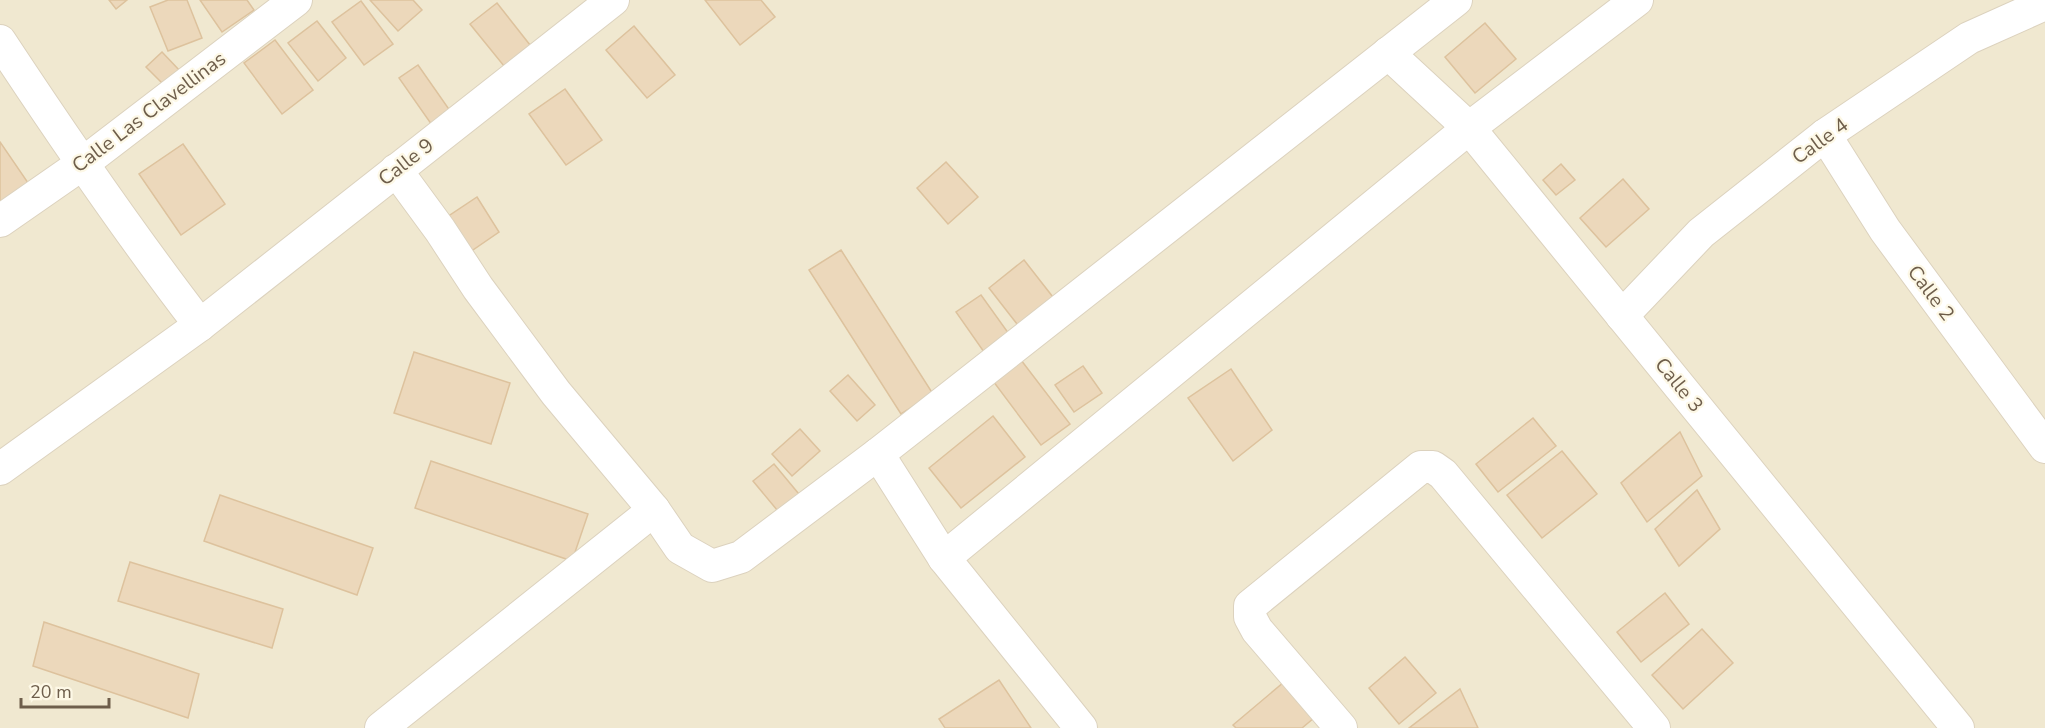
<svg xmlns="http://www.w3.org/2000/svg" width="2045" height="728" font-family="'Nunito Sans',sans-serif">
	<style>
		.residential { fill: #f0e8d0 }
		.building { fill: #ecd8bb; stroke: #ddc29d; stroke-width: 1.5 }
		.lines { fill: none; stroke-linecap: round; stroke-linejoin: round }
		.minor-casing { stroke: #dcd2be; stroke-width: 34 }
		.minor { stroke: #fff; stroke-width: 32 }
		.labels { text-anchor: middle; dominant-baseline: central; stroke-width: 4.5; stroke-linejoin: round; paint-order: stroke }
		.street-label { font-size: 20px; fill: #6e5e4b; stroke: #fdf8e6 }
	</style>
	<rect width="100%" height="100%" fill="#f9f5e1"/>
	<rect class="residential" x="0" y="0" width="2045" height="728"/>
	<g class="building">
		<path d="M109,0H127L116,9Z"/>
		<path d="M168,0H187L202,38L168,51L150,7Z"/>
		<path d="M200,0H247L254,10L222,32Z"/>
		<path d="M370,0H413L422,10L398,31Z"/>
		<path d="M705,0H761L775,17L740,45Z"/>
		<path d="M361,1L393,44L364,65L332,22Z"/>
		<path d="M497,3L530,45L504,66L470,24Z"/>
		<path d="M317,21L346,58L318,81L288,43Z"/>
		<path d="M1485,23L1516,59L1475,93L1445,57Z"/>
		<path d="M634,26L675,75L647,98L606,50Z"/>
		<path d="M275,40L313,90L282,114L244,63Z"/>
		<path d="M162,52L181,72L166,87L146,67Z"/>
		<path d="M418,65L453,115L434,128L399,78Z"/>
		<path d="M565,89L602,140L566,165L529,114Z"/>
		<path d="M0,142L35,193L0,203Z"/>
		<path d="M183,144L225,204L181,235L139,174Z"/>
		<path d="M946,162L978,197L948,224L917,188Z"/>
		<path d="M1561,164L1575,180L1556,195L1543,180Z"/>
		<path d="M1623,179L1649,209L1606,247L1580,218Z"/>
		<path d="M477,197L499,232L470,252L447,217Z"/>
		<path d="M841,250L933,394L901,414L809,270Z"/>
		<path d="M1024,260L1056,301L1021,329L989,288Z"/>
		<path d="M981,295L1009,334L984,352L956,312Z"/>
		<path d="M414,352L510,383L491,444L394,413Z"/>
		<path d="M1021,360L1070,424L1041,445L993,381Z"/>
		<path d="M1083,366L1102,393L1074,412L1055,385Z"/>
		<path d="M1231,369L1272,430L1233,461L1188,398Z"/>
		<path d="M848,375L875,405L857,421L830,391Z"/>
		<path d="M993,416L1025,457L961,508L929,468Z"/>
		<path d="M1533,418L1556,446L1498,492L1476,464Z"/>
		<path d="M800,429L820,451L792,476L772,454Z"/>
		<path d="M1680,432L1702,476L1647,522L1621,483Z"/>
		<path d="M1562,451L1597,494L1542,538L1507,495Z"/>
		<path d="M431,461L588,514L572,561L415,508Z"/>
		<path d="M774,464L808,505L787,522L753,481Z"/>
		<path d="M1697,490L1720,529L1679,566L1655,529Z"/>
		<path d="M220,495L373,548L357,595L204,541Z"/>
		<path d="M130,562L283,609L272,648L118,601Z"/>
		<path d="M1665,593L1689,624L1641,662L1617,632Z"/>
		<path d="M44,622L199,674L188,718L33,666Z"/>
		<path d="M1702,629L1733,663L1683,709L1652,675Z"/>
		<path d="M1405,657L1436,693L1399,724L1369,688Z"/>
		<path d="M999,680L1031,728H945L939,719Z"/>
		<path d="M1284,682L1314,718L1302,728H1236L1233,725Z"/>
		<path d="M1460,689L1478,728H1409Z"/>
	</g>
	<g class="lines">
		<defs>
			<g id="minor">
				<path d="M0,41C64,138 129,233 200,325"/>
				<path d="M1388,53L1469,128L1958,728"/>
				<path d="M1825,135L1885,230L2045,447"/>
				<path d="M396,170L440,230L478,288L556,393L654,510L680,548L712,566L741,557L878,454L1456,0"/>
				<path d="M0,221L82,164L296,0"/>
				<path d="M1622,316L1701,233L1825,135L1969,38L2045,4"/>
				<path d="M878,454L944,558L1081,728"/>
				<path d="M0,469L200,325L613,0"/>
				<path d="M944,558L1469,128L1637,0"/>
				<path d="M381,728L654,510"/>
				<path d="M1341,728L1257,630L1250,617V606L1421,467H1433L1443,474L1654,728"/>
			</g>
		</defs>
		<use href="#minor" class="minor-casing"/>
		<use href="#minor" class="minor"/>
	</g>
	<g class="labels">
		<g class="street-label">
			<text transform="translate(149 112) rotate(-37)">Calle Las Clavellinas</text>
			<text transform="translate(1820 141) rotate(-36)">Calle 4</text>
			<text transform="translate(406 162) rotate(-38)">Calle 9</text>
			<text transform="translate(1931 293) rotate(53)">Calle 2</text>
			<text transform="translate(1679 385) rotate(51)">Calle 3</text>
		</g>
	</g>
	<path d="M21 698v9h88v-9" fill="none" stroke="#6e5e4b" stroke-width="3"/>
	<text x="30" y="698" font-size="18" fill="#6e5e4b" stroke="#fdf8e6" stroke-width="4.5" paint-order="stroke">20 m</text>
</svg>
